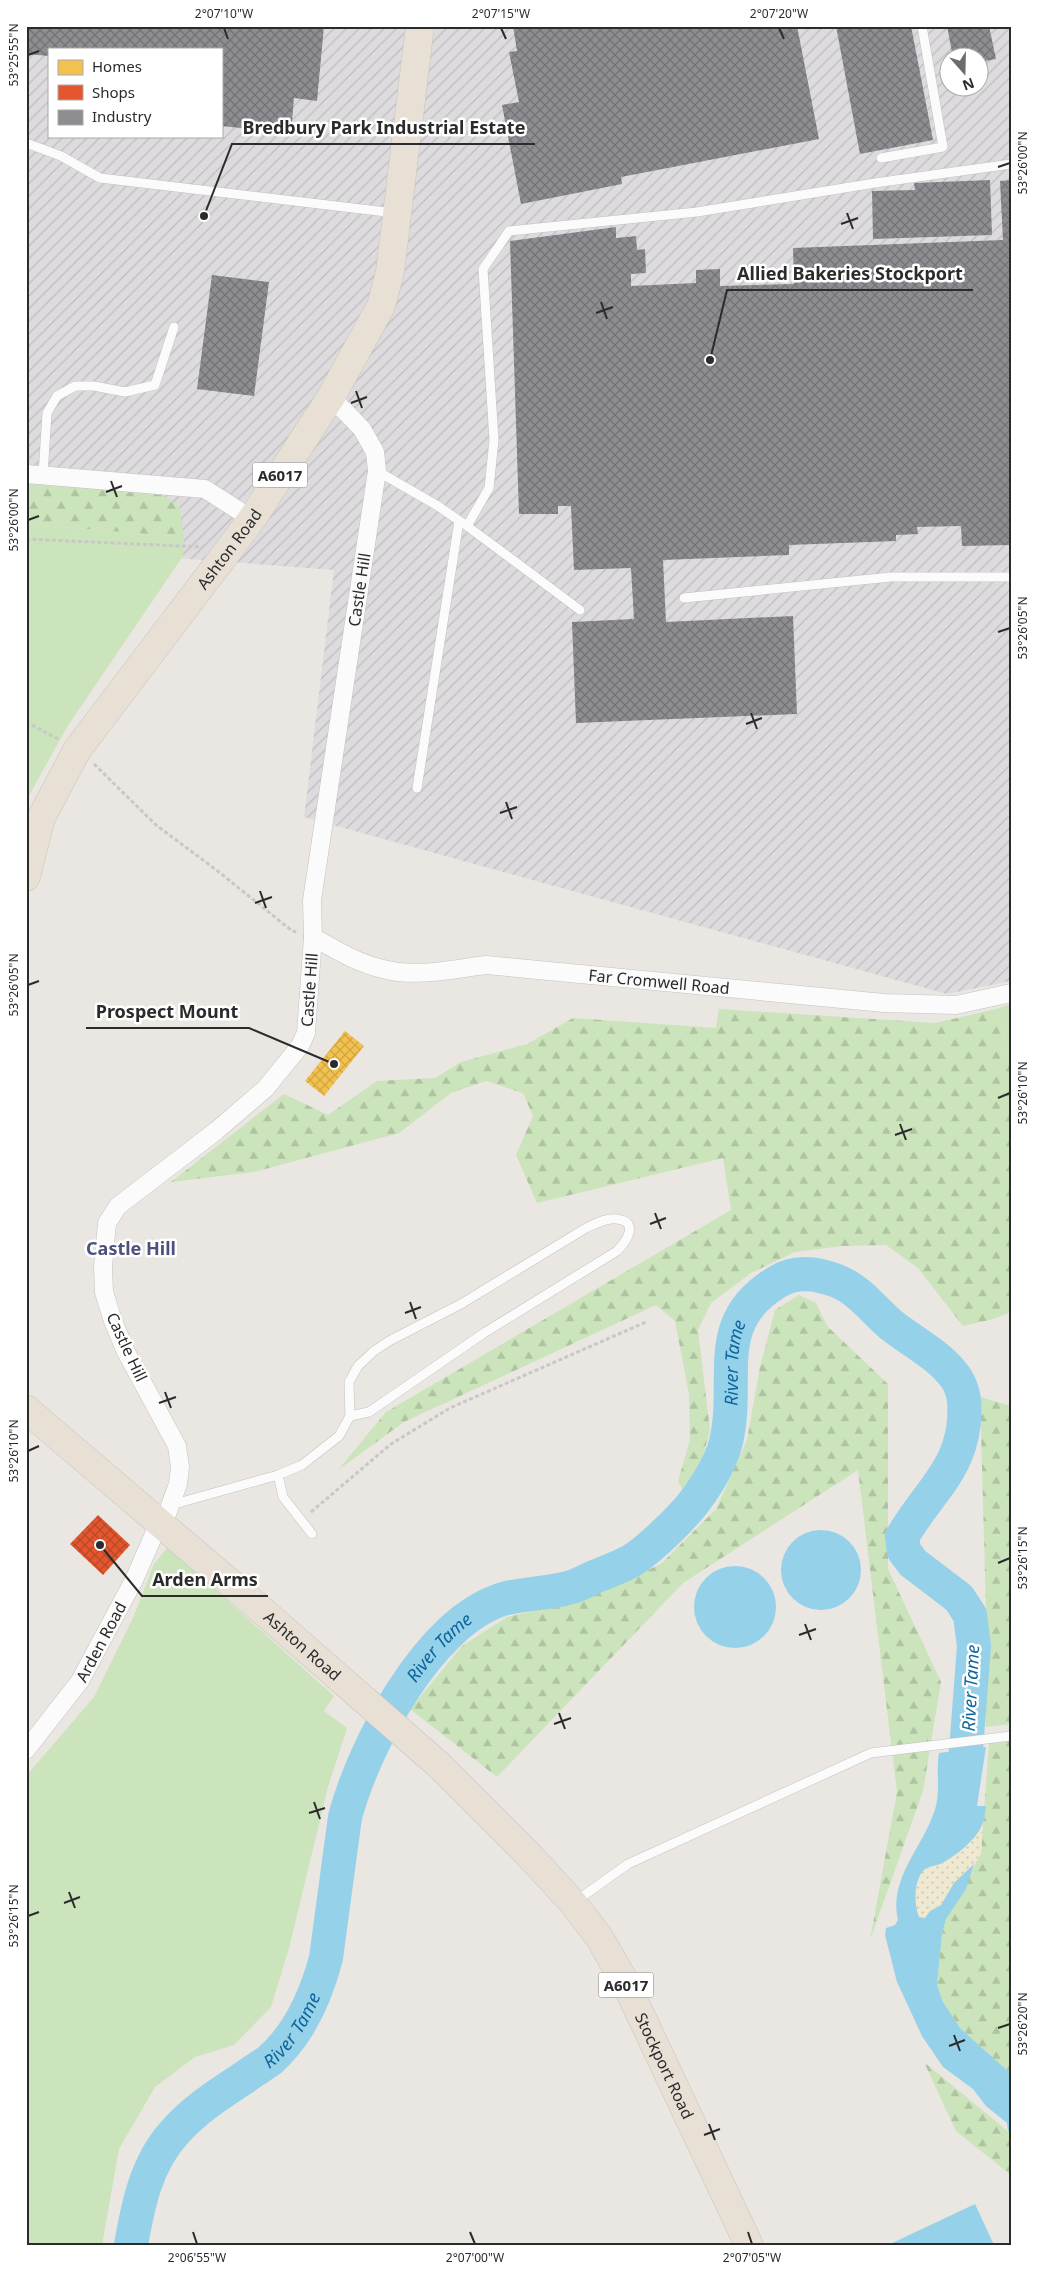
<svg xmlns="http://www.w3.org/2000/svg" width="1037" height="2271" font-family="'Noto Sans',sans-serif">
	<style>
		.industrial { fill: url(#industrial-furrows); fill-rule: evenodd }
		.grass { fill: #cbe4bb }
		.forest { fill: url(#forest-firs) }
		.sand { fill: url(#sand-dots) }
		.water { fill: #96d1ea }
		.homes { fill: url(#homes-cross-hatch) }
		.shops { fill: url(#shops-cross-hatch) }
		.industry { fill: url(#industry-cross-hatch) }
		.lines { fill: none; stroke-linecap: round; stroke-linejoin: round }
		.river { stroke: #96d1ea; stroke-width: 34 }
		.service-casing { stroke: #c3c2c2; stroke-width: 10 }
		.minor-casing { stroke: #c3c2c2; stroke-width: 19 }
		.trunk-casing { stroke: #c5c4c2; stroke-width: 29 }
		.path { stroke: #c8c8c7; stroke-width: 3; stroke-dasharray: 4 2.5; stroke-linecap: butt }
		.service { stroke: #fcfbfb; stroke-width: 9 }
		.minor { stroke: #fcfbfb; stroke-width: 18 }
		.trunk { stroke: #e8e0d4; stroke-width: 28 }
		.ticks { fill: none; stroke: #2b2b2b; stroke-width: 2 }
		.labels { text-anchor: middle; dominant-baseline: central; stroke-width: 5; stroke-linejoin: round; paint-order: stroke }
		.shield { fill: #fff; stroke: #6b6b6b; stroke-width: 1 }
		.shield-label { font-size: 15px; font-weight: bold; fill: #2b2b2b }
		.street-label { font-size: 16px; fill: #2b2b2b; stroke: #fff }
		.neighbourhood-label { font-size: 18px; font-weight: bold; fill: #4c527c; stroke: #fff }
		.water-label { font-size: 18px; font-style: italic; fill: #0e669c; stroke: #fff }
		.leader { fill: none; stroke: #2b2b2b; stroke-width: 2 }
		.callout-dot { fill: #2b2b2b; stroke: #fff; stroke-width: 2 }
		.callout-label { font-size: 18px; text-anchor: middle; font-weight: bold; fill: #2b2b2b; stroke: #fff; stroke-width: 5; stroke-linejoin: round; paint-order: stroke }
		.neatline { fill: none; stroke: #2b2b2b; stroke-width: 2 }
		.ticks-label { font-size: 12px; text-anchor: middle; fill: #2b2b2b }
	</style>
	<defs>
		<pattern id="industrial-furrows" width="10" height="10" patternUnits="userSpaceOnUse" patternTransform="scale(1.25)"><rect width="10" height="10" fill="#dddbdd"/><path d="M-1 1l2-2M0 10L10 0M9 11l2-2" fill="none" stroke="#bebcbe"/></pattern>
		<pattern id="forest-firs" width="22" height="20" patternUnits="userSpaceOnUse" patternTransform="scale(1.25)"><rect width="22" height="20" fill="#cbe4bb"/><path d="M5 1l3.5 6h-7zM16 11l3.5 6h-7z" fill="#aec4a1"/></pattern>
		<pattern id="sand-dots" width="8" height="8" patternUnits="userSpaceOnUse" patternTransform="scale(1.25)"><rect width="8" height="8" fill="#eee9d0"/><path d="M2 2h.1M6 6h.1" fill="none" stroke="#ccc8b3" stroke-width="1.8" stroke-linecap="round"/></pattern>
		<pattern id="homes-cross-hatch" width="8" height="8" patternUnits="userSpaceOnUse" patternTransform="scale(1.25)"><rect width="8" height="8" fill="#f2c14e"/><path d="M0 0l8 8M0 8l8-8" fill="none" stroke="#d0a644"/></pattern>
		<pattern id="shops-cross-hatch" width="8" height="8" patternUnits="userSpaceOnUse" patternTransform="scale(1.25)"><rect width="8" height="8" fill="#e4572e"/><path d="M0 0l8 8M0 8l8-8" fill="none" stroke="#b94827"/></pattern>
		<pattern id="industry-cross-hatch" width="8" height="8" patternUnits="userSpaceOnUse" patternTransform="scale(1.25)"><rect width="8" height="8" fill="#8d8d92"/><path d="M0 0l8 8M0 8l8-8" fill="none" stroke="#737377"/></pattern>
	</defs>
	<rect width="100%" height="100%" fill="#eae6e2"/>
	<path class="industrial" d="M26,26H1011V981L947,994L304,817L334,570L176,558L159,508L26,497ZM49,49H221V136H49ZM950,58H980V88H950Z"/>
	<g class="grass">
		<path d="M26,524L184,537L183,556L67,727L26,801Z"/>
		<path d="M1011,1004V1062L996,1009Z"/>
		<path d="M168,1547L334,1696L324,1711L347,1728L328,1787L289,1948L271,2007L234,2045L195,2057L155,2087L119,2149L102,2245H26V1776L94,1697L133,1618L154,1564Z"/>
	</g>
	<g class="forest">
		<path d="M26,484L162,495L179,506L184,537L26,524Z"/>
		<path d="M719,1009L935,1023L996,1009L1011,1062V1312L993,1319L963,1326L918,1268L886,1245L842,1246L795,1252L751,1273L711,1303L698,1330L710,1430L698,1474L684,1493L678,1481L690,1440L689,1394L675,1321L656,1305L404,1422L338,1470L386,1412L731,1210L723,1158L537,1203L516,1155L533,1116L523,1093L486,1081L451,1093L399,1133L254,1172L171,1182L284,1094L328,1115L377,1081L435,1078L461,1062L527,1044L573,1018L716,1028Z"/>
		<path d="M799,1295L816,1303L827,1326L888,1384V1569L941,1682L923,1791L870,1940L897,1792L858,1470L683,1583L497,1777L410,1709L462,1646L507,1617L584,1599L661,1564L716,1509L747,1440L760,1367L775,1310Z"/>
		<path d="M980,1397L1011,1406V1724L986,1727V1608Z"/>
		<path d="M1011,1740V2074L960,2028L943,2002L937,1985L942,1934L946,1919L981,1853L989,1743Z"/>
		<path d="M924,2062L1011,2134V2175L956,2131Z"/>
	</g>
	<path class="sand" d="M983,1824L981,1854L964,1875L954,1883L941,1905L930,1911L925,1918L919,1917C914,1905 913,1878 925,1869C929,1866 936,1866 940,1864C957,1856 974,1840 983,1824Z"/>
	<g class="water">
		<circle cx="821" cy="1570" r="40"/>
		<circle cx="735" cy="1607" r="41"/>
		<path d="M986,1747L977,1806H986C985,1812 985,1819 982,1825C976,1840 955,1857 940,1864C935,1866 929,1866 925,1869C913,1879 914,1905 919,1917L925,1918L930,1911L941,1905L954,1883L974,1864L966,1889L946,1919L942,1934L937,1985L943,2002L960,2028L1011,2074V2134L1008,2131L1007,2123L986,2106L973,2089L943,2067L922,2036L897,1982L885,1935L886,1928L895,1925L898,1920C888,1877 925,1846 936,1806C940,1789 936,1770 939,1753Z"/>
		<path d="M975,2204L994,2245H888Z"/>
	</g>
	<path class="homes" d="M345,1031L364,1046L324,1096L305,1081Z"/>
	<path class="shops" d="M98,1515L130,1545L103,1575L70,1544Z"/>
	<g class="industry">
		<path d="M26,26H324L317,101L294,98L291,133L221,126V49H49V56L26,54Z"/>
		<path d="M513,26H797L819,139L621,177L622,184L521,204L502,105L519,102L509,52L517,51Z"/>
		<path d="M836,26H911L933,140L860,154Z"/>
		<path d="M947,26H989L996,59L980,62V58H953Z"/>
		<path d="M990,180L992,235L873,239L872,191L915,190L914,183Z"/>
		<path d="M1011,180V545L962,546L961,526L917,527L918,534L896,535V541L789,545V555L663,560L666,622L793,616L797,714L576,723L572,622L634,619L631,568L574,570L571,506H558V514H519L510,241L616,227V238L636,236L637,250L645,249L646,273L631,274V286L696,283V270L720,269V286L794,284L793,248L1003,240L1000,181Z"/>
		<path d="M212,275L269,282L254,396L197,389Z"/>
	</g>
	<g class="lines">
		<path class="river" id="s1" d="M131,2245C138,2205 146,2164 174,2133C194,2110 219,2094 245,2077C253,2071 262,2066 270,2060C299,2034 316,1996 326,1958L345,1817C364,1746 427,1625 500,1600C522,1593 546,1594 568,1588C577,1586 586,1581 594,1577C607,1572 620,1567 631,1561C645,1553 671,1528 683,1515C700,1497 720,1466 726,1442C741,1378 709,1323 777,1282C796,1270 817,1273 837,1281C858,1289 873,1309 890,1324C912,1342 940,1355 956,1378C960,1384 963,1393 964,1400C969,1465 930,1488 902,1537L904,1551L913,1563L959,1598L970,1615L974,1646L966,1750L960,1794"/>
		<defs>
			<g id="service">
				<path d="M26,143L61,156L100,178L395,213"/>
				<path d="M881,158L943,147L922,26"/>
				<path d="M377,471L438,506L464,524"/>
				<path d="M43,475L47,413L57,396L75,386H94L125,392L155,385L174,327"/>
				<path d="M684,598L891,577H1011"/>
				<path d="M580,610L467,526L489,488L494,440L483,269L509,231L697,212L875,183L1011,164"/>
				<path d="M417,788L459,521"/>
				<path d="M278,1475L283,1497L312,1534"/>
				<path d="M171,1505L278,1475L302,1465L339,1436L350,1416L349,1382L358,1366L374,1351L389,1341L461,1304L586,1228C595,1224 607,1217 617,1219C640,1222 626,1242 617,1251L484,1333L369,1412L350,1416"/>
				<path d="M576,1901L628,1864L871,1753L1011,1736"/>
			</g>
			<g id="minor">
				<path d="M26,474L205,489L252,519"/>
				<path id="s2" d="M313,937C336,950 357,963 383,969C415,978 453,969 486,965L884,1003L956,1005L1011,993"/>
				<path id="s3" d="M26,1750L80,1681L134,1580L159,1523L167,1514L178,1484L180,1467L177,1446L126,1352L113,1321L104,1292L103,1267L107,1223L118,1206L216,1131L265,1089L300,1046L306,1033L313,937L312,900L377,471L375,452L362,429L331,397"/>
			</g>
			<g id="trunk">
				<path id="s4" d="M26,877L41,818L77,750L252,519L331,397L381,306L390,272L420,26"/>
				<path id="s5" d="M26,1409L257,1606L440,1766L527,1853L573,1903L599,1937L625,1982L749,2245"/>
			</g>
		</defs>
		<use href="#service" class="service-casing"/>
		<use href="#minor" class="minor-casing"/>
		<use href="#trunk" class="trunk-casing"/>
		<g class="path">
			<path d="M26,539L203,547"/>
			<path d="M26,722L58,739"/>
			<path d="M94,764L156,825L219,872L291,930L296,932"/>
			<path d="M311,1512L391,1444L450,1408L646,1322"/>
		</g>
		<use href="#service" class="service"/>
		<use href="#minor" class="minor"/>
		<use href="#trunk" class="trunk"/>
	</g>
	<path class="ticks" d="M224,28L228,39M501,28L506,39M779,28L784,39M28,55L39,51M998,167L1010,163M847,213L853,229M841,224L858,218M601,302L607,319M596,313L613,307M356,391L362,408M351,403L367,397M111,481L117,497M106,492L122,486M28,520L39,516M998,632L1010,628M751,713L757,729M746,724L762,718M506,802L512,819M500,813L517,807M260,891L266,908M255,903L272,897M28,985L39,981M998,1098L1010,1093M900,1124L906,1140M895,1135L912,1129M655,1213L661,1229M650,1224L666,1218M410,1302L416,1319M405,1313L421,1307M165,1392L171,1408M159,1403L176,1397M28,1451L39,1446M998,1563L1010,1558M805,1624L811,1640M799,1635L816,1629M559,1713L565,1729M554,1724L571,1718M314,1802L320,1819M309,1813L325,1808M69,1892L75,1908M64,1903L80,1897M28,1916L39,1912M998,2028L1010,2024M954,2035L960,2051M949,2046L965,2040M709,2124L715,2140M704,2135L720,2129M193,2232L197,2244M470,2232L475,2244M748,2232L752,2244"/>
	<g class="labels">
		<g class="shield">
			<rect x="252.5" y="462.5" width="55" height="25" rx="4"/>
			<rect x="598.5" y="1972.5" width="55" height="25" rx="4"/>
		</g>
		<g class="shield-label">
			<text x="280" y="475">A6017</text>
			<text x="626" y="1985">A6017</text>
		</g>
		<g class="street-label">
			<text stroke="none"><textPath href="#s4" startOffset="390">Ashton Road</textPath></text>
			<text stroke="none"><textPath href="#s3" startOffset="1312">Castle Hill</textPath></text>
			<text stroke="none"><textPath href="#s2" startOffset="355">Far Cromwell Road</textPath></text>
			<text stroke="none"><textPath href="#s3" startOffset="908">Castle Hill</textPath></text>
			<text transform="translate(127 1347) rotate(65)">Castle Hill</text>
			<text stroke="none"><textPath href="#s3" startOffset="132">Arden Road</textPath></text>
			<text stroke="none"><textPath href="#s5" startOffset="364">Ashton Road</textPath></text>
			<text stroke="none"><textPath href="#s5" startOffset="925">Stockport Road</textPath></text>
		</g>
		<g class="neighbourhood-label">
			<text x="131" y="1248">Castle Hill</text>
		</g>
		<g class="water-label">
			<text stroke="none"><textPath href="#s1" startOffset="1150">River Tame</textPath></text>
			<text stroke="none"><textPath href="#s1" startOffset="699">River Tame</textPath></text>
			<text transform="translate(970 1688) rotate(-87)">River Tame</text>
			<text stroke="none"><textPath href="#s1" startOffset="280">River Tame</textPath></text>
		</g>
	</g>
	<path class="leader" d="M204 216L232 144H535M710 360L727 290H973M334 1064L249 1028H86M100 1545L142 1596H268"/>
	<g class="callout-dot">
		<circle cx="204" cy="216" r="5"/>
		<circle cx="710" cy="360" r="5"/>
		<circle cx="334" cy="1064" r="5"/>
		<circle cx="100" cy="1545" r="5"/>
	</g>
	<g class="callout-label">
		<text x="384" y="134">Bredbury Park Industrial Estate</text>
		<text x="850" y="280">Allied Bakeries Stockport</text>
		<text x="167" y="1018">Prospect Mount</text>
		<text x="205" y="1586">Arden Arms</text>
	</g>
	<rect width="1037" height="2271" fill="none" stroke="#ffffff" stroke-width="55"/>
	<rect x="48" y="48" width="175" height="90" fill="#ffffff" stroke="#aaaaaa"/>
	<rect x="58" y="60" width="25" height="15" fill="#f2c14e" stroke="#aaaaaa"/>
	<text x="92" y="72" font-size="15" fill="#2b2b2b">Homes</text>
	<rect x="58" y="85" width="25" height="15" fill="#e4572e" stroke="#aaaaaa"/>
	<text x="92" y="98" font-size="15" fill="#2b2b2b">Shops</text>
	<rect x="58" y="110" width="25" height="15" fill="#8d8d92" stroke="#aaaaaa"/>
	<text x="92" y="122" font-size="15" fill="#2b2b2b">Industry</text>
	<g transform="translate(964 72) rotate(160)"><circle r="24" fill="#ffffff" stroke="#aaaaaa"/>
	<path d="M0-4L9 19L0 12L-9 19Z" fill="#6e6c6b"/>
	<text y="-8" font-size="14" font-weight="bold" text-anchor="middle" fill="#2b2b2b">N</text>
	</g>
	<rect x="28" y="28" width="982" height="2216" class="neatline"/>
	<g class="ticks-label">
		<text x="224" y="18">2°07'10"W</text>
		<text x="501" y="18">2°07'15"W</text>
		<text x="779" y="18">2°07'20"W</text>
		<text transform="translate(14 55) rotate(-90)" y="4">53°25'55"N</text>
		<text transform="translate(1023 163) rotate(-90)" y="4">53°26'00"N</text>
		<text transform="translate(14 520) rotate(-90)" y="4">53°26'00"N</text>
		<text transform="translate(1023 628) rotate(-90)" y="4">53°26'05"N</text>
		<text transform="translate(14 985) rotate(-90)" y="4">53°26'05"N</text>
		<text transform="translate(1023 1093) rotate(-90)" y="4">53°26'10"N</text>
		<text transform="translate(14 1451) rotate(-90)" y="4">53°26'10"N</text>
		<text transform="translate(1023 1558) rotate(-90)" y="4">53°26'15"N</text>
		<text transform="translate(14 1916) rotate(-90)" y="4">53°26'15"N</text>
		<text transform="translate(1023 2024) rotate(-90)" y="4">53°26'20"N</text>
		<text x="197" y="2262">2°06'55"W</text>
		<text x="475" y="2262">2°07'00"W</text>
		<text x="752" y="2262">2°07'05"W</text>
	</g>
</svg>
